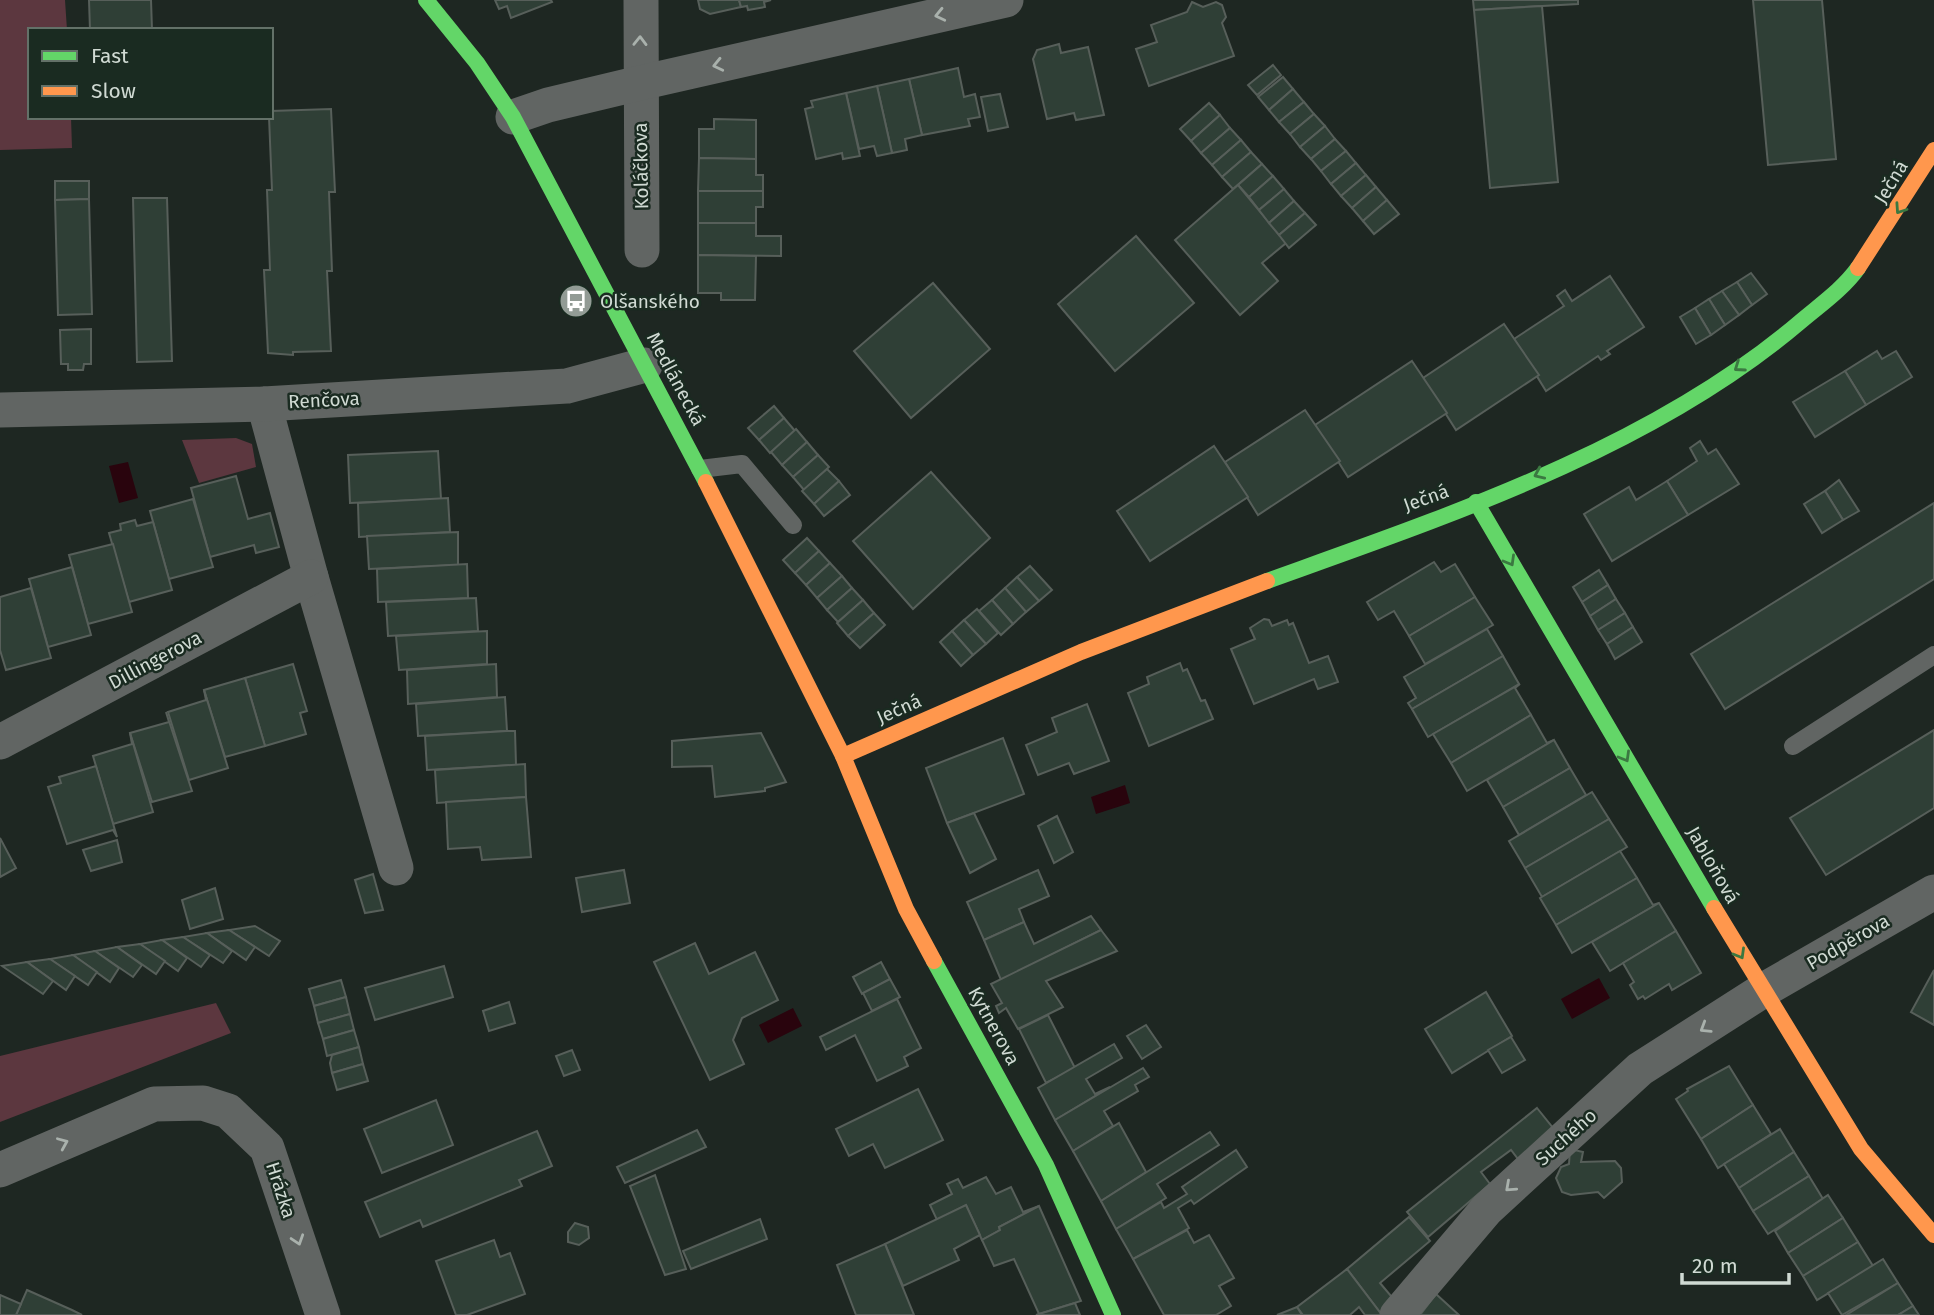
<svg xmlns="http://www.w3.org/2000/svg" width="1934" height="1315" font-family="'Fira Sans',sans-serif">
	<style>
		.green { fill: #5c373f }
		.water { fill: #29040d }
		.building { fill: #2f3f36; stroke: #575f5a; stroke-width: 2 }
		.lines { fill: none; stroke-linecap: round; stroke-linejoin: round }
		.lane { stroke: #616563; stroke-width: 18 }
		.street { stroke: #616563; stroke-width: 35 }
		.fast { stroke: #63d668; stroke-width: 16 }
		.slow { stroke: #ff974d; stroke-width: 16 }
		.oneway { stroke: #a9b1ac }
		.oneway2 { stroke: #3b7841 }
		.labels { text-anchor: middle; dominant-baseline: central; stroke-width: 5; stroke-linejoin: round; paint-order: stroke }
		.street-label { font-size: 19px; fill: #d0dad3; stroke: #1a2b21 }
		.poi-label { font-size: 19px; fill: #d0dad3; stroke: #1a2b21; text-anchor: start }
	</style>
	<rect width="100%" height="100%" fill="#1e2722"/>
	<g class="green">
		<path d="M0,0H65L67,30H30V117H71L72,148L0,150Z"/>
		<path d="M236,438L252,444L256,467L199,483L182,440Z"/>
		<path d="M216,1003L231,1033L0,1122V1056Z"/>
	</g>
	<g class="water">
		<path d="M128,462L138,498L119,503L109,466Z"/>
		<path d="M1125,785L1130,803L1096,814L1091,797Z"/>
		<path d="M1599,978L1610,998L1572,1019L1561,999Z"/>
		<path d="M793,1008L802,1026L768,1043L759,1025Z"/>
	</g>
	<g class="building">
		<path d="M89,0H151L152,30H90Z"/>
		<path d="M495,0H551L552,2L511,18L507,6L499,9Z"/>
		<path d="M698,0H739L741,7L710,14L700,9Z"/>
		<path d="M739,0H771L764,2L765,7L748,10L747,6L741,7Z"/>
		<path d="M1473,0H1578V4L1474,10Z"/>
		<path d="M1753,0H1822L1836,159L1768,165Z"/>
		<path d="M1192,2L1203,7L1216,2L1222,5L1226,17L1222,23L1234,56L1149,86L1136,49L1157,42L1151,25L1187,12Z"/>
		<path d="M1542,6L1558,182L1490,188L1474,10Z"/>
		<path d="M1059,44L1061,53L1088,47L1104,115L1076,120L1074,113L1047,119L1033,59L1037,50Z"/>
		<path d="M1273,65L1281,75L1257,95L1248,85Z"/>
		<path d="M958,68L964,97L975,94L980,117L968,119L970,126L922,135L909,79Z"/>
		<path d="M1283,77L1293,89L1269,110L1258,97Z"/>
		<path d="M909,79L922,135L905,139L907,150L892,153L877,86Z"/>
		<path d="M877,86L892,153L877,156L874,146L859,149L846,93Z"/>
		<path d="M1293,89L1304,102L1279,122L1269,110Z"/>
		<path d="M846,93L860,156L843,159L842,153L816,159L805,109L813,107L811,101Z"/>
		<path d="M1000,94L1008,127L988,131L981,97Z"/>
		<path d="M1304,102L1314,114L1290,134L1279,122Z"/>
		<path d="M1209,103L1220,115L1191,141L1180,129Z"/>
		<path d="M331,109L335,192H329L332,271H327L331,351L293,352V355L268,353L264,270H270L267,190H272L269,117L271,111Z"/>
		<path d="M1314,114L1325,126L1300,147L1290,134Z"/>
		<path d="M1220,115L1230,128L1201,153L1191,141Z"/>
		<path d="M714,119L756,120V159L699,158V129H714Z"/>
		<path d="M1325,126L1335,139L1311,159L1300,147Z"/>
		<path d="M1230,128L1241,140L1212,165L1201,153Z"/>
		<path d="M1335,139L1346,151L1321,171L1311,159Z"/>
		<path d="M1241,140L1251,152L1222,177L1212,165Z"/>
		<path d="M1346,151L1356,163L1331,184L1321,171Z"/>
		<path d="M1251,152L1262,164L1233,189L1222,177Z"/>
		<path d="M699,158L756,159V175H763V191H698Z"/>
		<path d="M1356,163L1366,175L1341,196L1331,184Z"/>
		<path d="M1262,164L1273,176L1249,197L1238,185Z"/>
		<path d="M1366,175L1376,187L1352,208L1341,196Z"/>
		<path d="M1273,176L1284,189L1259,210L1249,197Z"/>
		<path d="M55,181H89V199L55,200Z"/>
		<path d="M1238,185L1286,243L1262,263L1278,281L1240,315L1175,240Z"/>
		<path d="M1376,187L1387,200L1363,221L1352,208Z"/>
		<path d="M1284,189L1294,201L1269,223L1259,210Z"/>
		<path d="M698,191H763V207H756V223H698Z"/>
		<path d="M133,198H167L172,361L137,362Z"/>
		<path d="M89,199L92,314L58,315L55,200Z"/>
		<path d="M1387,200L1399,214L1374,234L1363,221Z"/>
		<path d="M1294,201L1305,213L1279,235L1269,223Z"/>
		<path d="M1305,213L1316,225L1289,248L1279,235Z"/>
		<path d="M698,223H756V236H781V256L698,255Z"/>
		<path d="M1136,236L1194,303L1115,371L1058,304Z"/>
		<path d="M698,255L756,256L755,300H721V293H698Z"/>
		<path d="M1751,273L1767,294L1752,305L1737,282Z"/>
		<path d="M1610,276L1644,327L1607,351L1610,354L1601,360L1598,356L1546,391L1514,339L1564,306L1557,296L1565,290L1572,301Z"/>
		<path d="M1737,282L1752,305L1739,315L1722,291Z"/>
		<path d="M933,283L990,349L911,418L854,351Z"/>
		<path d="M1722,291L1739,315L1725,325L1709,299Z"/>
		<path d="M1709,299L1725,325L1711,335L1695,308Z"/>
		<path d="M1695,308L1711,335L1696,344L1680,317Z"/>
		<path d="M1504,324L1539,375L1456,430L1423,378Z"/>
		<path d="M91,329V364H84L83,370H68V364H61L60,330Z"/>
		<path d="M1877,351L1882,359L1896,351L1912,377L1866,405L1845,371Z"/>
		<path d="M1412,361L1447,413L1348,477L1315,425Z"/>
		<path d="M1845,371L1866,405L1815,437L1793,402Z"/>
		<path d="M774,406L784,418L759,440L748,428Z"/>
		<path d="M1305,410L1340,461L1258,515L1225,462Z"/>
		<path d="M784,418L795,431L770,453L759,440Z"/>
		<path d="M796,429L807,442L782,465L771,452Z"/>
		<path d="M1700,441L1708,454L1716,449L1739,484L1688,515L1667,481L1697,461L1690,448Z"/>
		<path d="M807,442L818,455L793,477L782,465Z"/>
		<path d="M1214,446L1248,497L1150,561L1117,511Z"/>
		<path d="M438,451L441,499L350,503L348,455Z"/>
		<path d="M818,455L829,467L804,490L793,477Z"/>
		<path d="M827,469L839,481L814,504L802,491Z"/>
		<path d="M931,472L990,538L913,609L853,541Z"/>
		<path d="M236,476L248,519L270,513L279,547L256,553L254,545L210,557L191,488Z"/>
		<path d="M1839,480L1859,511L1843,520L1825,491Z"/>
		<path d="M839,481L850,495L824,516L814,504Z"/>
		<path d="M1667,481L1688,515L1612,561L1584,514L1629,487L1636,500Z"/>
		<path d="M1825,491L1843,520L1822,533L1804,504Z"/>
		<path d="M448,498L450,532L359,537L358,503Z"/>
		<path d="M193,499L213,567L169,579L150,511Z"/>
		<path d="M1934,503V579L1725,709L1691,654Z"/>
		<path d="M135,520L137,526L153,522L172,590L129,602L109,533L121,530L120,524Z"/>
		<path d="M458,532V565L369,569L367,536Z"/>
		<path d="M807,538L819,551L795,573L783,560Z"/>
		<path d="M113,544L132,612L88,624L69,555Z"/>
		<path d="M819,551L830,563L806,585L795,573Z"/>
		<path d="M1434,562L1441,572L1455,564L1475,597L1409,636L1394,611L1378,620L1367,602Z"/>
		<path d="M830,563L842,576L817,598L806,585Z"/>
		<path d="M467,564L468,598L378,602L377,569Z"/>
		<path d="M1030,566L1052,590L1039,601L1017,577Z"/>
		<path d="M72,567L91,635L48,647L29,579Z"/>
		<path d="M1599,570L1608,585L1582,602L1573,587Z"/>
		<path d="M842,576L852,588L827,610L817,598Z"/>
		<path d="M1017,577L1039,601L1026,612L1005,588Z"/>
		<path d="M1608,585L1616,599L1590,616L1582,602Z"/>
		<path d="M31,588L51,658L6,670L0,650V597Z"/>
		<path d="M852,588L863,600L838,622L827,610Z"/>
		<path d="M1005,588L1026,612L1013,624L992,600Z"/>
		<path d="M1475,597L1493,625L1425,664L1409,636Z"/>
		<path d="M476,598L478,631L388,636L386,602Z"/>
		<path d="M1616,599L1625,613L1598,630L1590,616Z"/>
		<path d="M863,600L874,613L848,636L837,623Z"/>
		<path d="M992,600L1013,624L1001,635L979,611Z"/>
		<path d="M977,609L998,633L986,644L964,620Z"/>
		<path d="M874,613L885,625L860,648L848,636Z"/>
		<path d="M1625,613L1633,627L1607,644L1598,630Z"/>
		<path d="M1264,619L1269,620L1272,626L1287,620L1289,625L1293,623L1309,663L1328,656L1338,682L1318,689L1314,679L1254,704L1231,649L1255,639L1250,628Z"/>
		<path d="M964,620L986,644L973,655L952,631Z"/>
		<path d="M1633,627L1642,642L1615,659L1607,644Z"/>
		<path d="M1487,629L1503,656L1412,709L1408,703L1416,698L1404,677Z"/>
		<path d="M487,631V664L399,670L396,636Z"/>
		<path d="M952,631L973,655L961,666L940,642Z"/>
		<path d="M1503,656L1519,684L1428,737L1412,709Z"/>
		<path d="M1180,663L1183,671L1187,669L1201,701L1205,700L1213,719L1149,746L1128,693L1149,684L1147,677Z"/>
		<path d="M293,664L307,711L300,713L306,734L265,746L245,678Z"/>
		<path d="M496,664L497,697L408,704L407,670Z"/>
		<path d="M245,678L265,746L225,757L204,690Z"/>
		<path d="M1520,684L1515,688L1531,715L1451,763L1433,734Z"/>
		<path d="M204,690L228,768L189,780L168,712L206,700Z"/>
		<path d="M505,697L507,731L418,736L416,704Z"/>
		<path d="M1087,704L1109,761L1074,774L1069,763L1038,775L1026,745L1057,732L1052,718Z"/>
		<path d="M166,712L192,791L152,802L130,733L169,722Z"/>
		<path d="M1531,715L1547,743L1554,740L1467,791L1451,763Z"/>
		<path d="M1934,730V808L1826,875L1790,818Z"/>
		<path d="M507,731H515L516,765L427,770L425,736Z"/>
		<path d="M130,733L153,812L113,824L93,756L132,744Z"/>
		<path d="M761,733L786,782L765,788V791L715,797L712,766L672,767V741Z"/>
		<path d="M1003,738L1024,794L947,823L926,768Z"/>
		<path d="M1554,740L1570,768L1503,807L1487,780Z"/>
		<path d="M525,764L526,797L437,803L435,770Z"/>
		<path d="M96,766L117,837L113,830L67,844L48,787L61,783L59,777Z"/>
		<path d="M1570,768L1586,795L1519,835L1503,807Z"/>
		<path d="M1592,792L1609,819L1525,868L1509,841Z"/>
		<path d="M526,797L531,857L482,860L480,847L448,849L446,802Z"/>
		<path d="M974,813L996,859L970,873L947,823Z"/>
		<path d="M1057,816L1073,852L1054,863L1038,826Z"/>
		<path d="M1609,819L1627,847L1542,897L1525,868Z"/>
		<path d="M0,838L16,868L0,877Z"/>
		<path d="M117,840L122,862L91,871L83,850Z"/>
		<path d="M1620,851L1637,878L1556,925L1540,898Z"/>
		<path d="M624,870L630,903L582,912L576,878Z"/>
		<path d="M1038,870L1049,896L1019,909L1024,922L984,940L967,902Z"/>
		<path d="M373,874L383,910L365,913L355,880Z"/>
		<path d="M1637,878L1653,905L1659,903L1572,953L1556,925Z"/>
		<path d="M215,888L223,919L190,929L182,900Z"/>
		<path d="M1659,903L1676,931L1610,971L1592,942Z"/>
		<path d="M1091,916L1101,930L1001,980L984,940L1024,922L1034,944Z"/>
		<path d="M255,926L280,941L269,956L229,930Z"/>
		<path d="M229,930L255,947L246,960L207,933Z"/>
		<path d="M1101,930L1117,951L1046,981L1063,1007L1018,1029L1006,1008L999,1013L996,1006L1002,1003L991,984Z"/>
		<path d="M1676,931L1701,973L1672,990L1669,984L1645,999L1643,996L1638,999L1630,985L1634,982L1623,963Z"/>
		<path d="M207,933L232,951L223,963L183,937Z"/>
		<path d="M183,937L210,955L201,967L162,940Z"/>
		<path d="M162,940L187,958L178,971L140,944Z"/>
		<path d="M695,943L709,974L755,952L778,1000L742,1018L733,1040L744,1064L710,1080L654,962Z"/>
		<path d="M140,944L165,961L156,974L117,947Z"/>
		<path d="M117,947L142,965L133,977L95,951Z"/>
		<path d="M95,951L119,968L110,982L73,955Z"/>
		<path d="M73,955L97,972L88,985L50,959Z"/>
		<path d="M50,959L75,976L66,990L27,962Z"/>
		<path d="M27,962L53,981L43,994L2,966Z"/>
		<path d="M881,962L890,979L862,994L853,977Z"/>
		<path d="M444,966L453,997L375,1020L365,988Z"/>
		<path d="M1934,970V1025L1911,1012Z"/>
		<path d="M890,979L900,997L872,1011L863,993Z"/>
		<path d="M341,980L346,997L314,1006L309,989Z"/>
		<path d="M1486,992L1512,1036L1452,1073L1425,1029Z"/>
		<path d="M346,997L350,1014L318,1023L314,1006Z"/>
		<path d="M897,999L921,1048L904,1057L908,1066L877,1081L855,1035L826,1050L820,1037Z"/>
		<path d="M509,1002L515,1023L489,1031L483,1011Z"/>
		<path d="M350,1014L354,1030L323,1039L318,1023Z"/>
		<path d="M1048,1015L1075,1068L1046,1083L1019,1029Z"/>
		<path d="M1146,1025L1161,1047L1142,1059L1127,1036Z"/>
		<path d="M354,1030L359,1047L327,1056L323,1039Z"/>
		<path d="M1511,1037L1525,1060L1502,1073L1488,1050Z"/>
		<path d="M1114,1044L1122,1058L1086,1079L1095,1094L1110,1087L1055,1120L1038,1088Z"/>
		<path d="M359,1047L363,1064L332,1073L330,1063L332,1055Z"/>
		<path d="M572,1050L580,1070L564,1076L556,1056Z"/>
		<path d="M363,1064L368,1081L337,1090L332,1073Z"/>
		<path d="M1729,1066L1753,1105L1701,1139L1676,1099L1688,1091L1687,1089Z"/>
		<path d="M1143,1068L1149,1077L1135,1085L1138,1091L1104,1111L1113,1126L1073,1151L1055,1120Z"/>
		<path d="M918,1089L943,1140L885,1168L873,1144L849,1156L836,1129Z"/>
		<path d="M436,1100L453,1145L382,1173L364,1129Z"/>
		<path d="M1753,1105L1771,1134L1718,1168L1701,1139Z"/>
		<path d="M1537,1108L1553,1128L1518,1159L1511,1150L1481,1172L1490,1184L1428,1237L1407,1212Z"/>
		<path d="M1119,1123L1146,1172L1101,1201L1073,1151Z"/>
		<path d="M1780,1129L1794,1152L1739,1188L1724,1164Z"/>
		<path d="M697,1130L706,1147L625,1183L617,1167Z"/>
		<path d="M537,1131L552,1166L519,1180L522,1186L423,1227L420,1220L380,1237L365,1202Z"/>
		<path d="M1210,1132L1219,1145L1157,1184L1166,1198L1116,1229L1101,1201Z"/>
		<path d="M1570,1149L1583,1152L1581,1162L1615,1161L1621,1168L1622,1182L1604,1198L1598,1192L1571,1195L1562,1192L1556,1178L1561,1167L1569,1164Z"/>
		<path d="M1236,1150L1247,1167L1194,1204L1191,1200L1178,1208L1189,1228L1133,1259L1116,1229L1161,1202L1164,1208L1187,1194L1182,1187Z"/>
		<path d="M1794,1152L1809,1176L1753,1211L1739,1188Z"/>
		<path d="M655,1175L686,1269L665,1275L630,1186Z"/>
		<path d="M1809,1176L1823,1199L1768,1234L1753,1211Z"/>
		<path d="M986,1177L996,1194L1011,1187L1023,1212L1039,1206L999,1227L1000,1230L982,1240L966,1205L937,1220L930,1205L952,1194L947,1184L958,1179L963,1188Z"/>
		<path d="M1828,1195L1843,1218L1788,1253L1775,1231Z"/>
		<path d="M966,1205L980,1235L954,1249L959,1260L903,1286L885,1244Z"/>
		<path d="M1039,1206L1081,1301L1039,1314L1014,1259L994,1266L982,1240L1000,1230L999,1227Z"/>
		<path d="M1409,1217L1430,1241L1380,1283L1397,1303L1382,1315L1347,1269Z"/>
		<path d="M1843,1218L1858,1242L1803,1276L1788,1253Z"/>
		<path d="M760,1219L767,1239L691,1269L683,1251Z"/>
		<path d="M575,1223L588,1227L589,1238L579,1245L568,1242V1232Z"/>
		<path d="M1187,1230L1194,1243L1209,1235L1234,1278L1219,1286L1231,1306L1216,1315H1164L1133,1259Z"/>
		<path d="M494,1240L500,1257L510,1253L525,1294L467,1315H456L436,1261Z"/>
		<path d="M1858,1242L1873,1266L1817,1300L1803,1276Z"/>
		<path d="M885,1244L914,1315H856L837,1265Z"/>
		<path d="M1883,1259L1898,1283L1842,1315L1828,1293Z"/>
		<path d="M1347,1269L1382,1315H1365L1359,1307L1350,1315H1303L1297,1307Z"/>
		<path d="M1898,1283L1913,1306L1898,1315H1846Z"/>
		<path d="M27,1290L72,1310L82,1315H16Z"/>
		<path d="M1436,1294L1459,1315H1420Z"/>
		<path d="M0,1295L21,1304L16,1315H0Z"/>
		<path d="M1075,1303L1080,1315H1036L1039,1314Z"/>
		<path d="M1913,1306L1919,1315H1898Z"/>
		<path d="M1297,1307L1302,1315H1277Z"/>
	</g>
	<g class="lines">
		<g class="lane">
			<path d="M700,469L742,464L793,525"/>
			<path d="M1793,746L1934,655"/>
		</g>
		<g class="street">
			<path d="M641,0L642,250"/>
			<path d="M513,117L548,105L640,83L1006,0"/>
			<path d="M264,404L311,577L396,868"/>
			<path d="M0,410L264,404L567,386L645,365"/>
			<path d="M0,742L311,577"/>
			<path d="M0,1170L154,1104L203,1103L228,1111L267,1148L323,1315"/>
			<path d="M1397,1315L1487,1209L1640,1069L1762,991L1934,892"/>
		</g>
		<g class="fast">
			<path d="M426,0L477,63L513,117L706,482"/>
			<path d="M1476,502L1714,908"/>
			<path d="M1267,581C1448,516 1652,448 1800,322C1820,305 1843,289 1858,268"/>
			<path d="M934,961L1046,1165L1113,1315"/>
		</g>
		<g class="slow">
			<path d="M1858,268L1934,150"/>
			<path d="M706,482L843,756L906,909L934,961"/>
			<path d="M843,756L1081,652L1267,581"/>
			<path d="M1714,908L1861,1149L1934,1235"/>
		</g>
	</g>
	<defs><path id="oneway-chevron" d="M-2-3.5L2.5 0L-2 3.5" fill="none" stroke-width="1.6" stroke-linecap="round" stroke-linejoin="round" transform="scale(1.75)"/></defs>
	<g class="oneway">
		<use href="#oneway-chevron" transform="translate(940 15) rotate(167)"/>
		<use href="#oneway-chevron" transform="translate(640 41) rotate(-89)"/>
		<use href="#oneway-chevron" transform="translate(718 65) rotate(167)"/>
		<use href="#oneway-chevron" transform="translate(1705 1028) rotate(148)"/>
		<use href="#oneway-chevron" transform="translate(63 1143) rotate(-23)"/>
		<use href="#oneway-chevron" transform="translate(1510 1187) rotate(138)"/>
		<use href="#oneway-chevron" transform="translate(298 1240) rotate(72)"/>
	</g>
	<g class="oneway2">
		<use href="#oneway-chevron" transform="translate(1900 209) rotate(124)"/>
		<use href="#oneway-chevron" transform="translate(1739 367) rotate(145)"/>
		<use href="#oneway-chevron" transform="translate(1539 474) rotate(156)"/>
		<use href="#oneway-chevron" transform="translate(1510 561) rotate(60)"/>
		<use href="#oneway-chevron" transform="translate(1625 757) rotate(60)"/>
		<use href="#oneway-chevron" transform="translate(1740 954) rotate(60)"/>
	</g>
	<defs>
		<symbol id="bus-disc" viewBox="-11 -11 22 22"><circle r="9.5" fill="#929b95" stroke="#1a2b21"/><path d="M-5-6H5V4H4V6H2V4H-2V6H-4V4H-5ZM-3.5-4V0h7V-4ZM-3.5 1.2v1.5H-2V1.2ZM2 1.2v1.5H3.5V1.2Z" fill="#fff"/></symbol>
	</defs>
	<g fill-rule="evenodd">
		<use href="#bus-disc" x="557" y="282" width="38" height="38"/>
	</g>
	<g class="labels">
		<g class="street-label">
			<text transform="translate(641 166) rotate(-91)">Koláčkova</text>
			<text transform="translate(1891 182) rotate(-59)">Ječná</text>
			<text transform="translate(676 379) rotate(62)">Medlánecká</text>
			<text transform="translate(324 400) rotate(-3)">Renčova</text>
			<text transform="translate(1426 498) rotate(-20)">Ječná</text>
			<text transform="translate(155 660) rotate(-28)">Dillingerova</text>
			<text transform="translate(899 709) rotate(-24)">Ječná</text>
			<text transform="translate(1713 865) rotate(60)">Jabloňová</text>
			<text transform="translate(1848 942) rotate(-30)">Podpěrova</text>
			<text transform="translate(994 1026) rotate(61)">Kytnerova</text>
			<text transform="translate(1566 1137) rotate(-42)">Suchého</text>
			<text transform="translate(281 1190) rotate(72)">Hrázka</text>
		</g>
		<g class="poi-label">
			<text x="600" y="301">Olšanského</text>
		</g>
	</g>
	<rect x="28" y="28" width="245" height="91" fill="#1a2b21" stroke="#637168" stroke-width="2"/>
	<rect x="42" y="51" width="35" height="10" fill="#63d668" stroke="#637168" stroke-width="2"/>
	<text x="91" y="63" font-size="21" fill="#d0dad3">Fast</text>
	<rect x="42" y="86" width="35" height="10" fill="#ff974d" stroke="#637168" stroke-width="2"/>
	<text x="91" y="98" font-size="21" fill="#d0dad3">Slow</text>
	<path d="M1682 1273v10h107v-10" fill="none" stroke="#d0dad3" stroke-width="3.5"/>
	<text x="1692" y="1273" font-size="21" fill="#d0dad3" stroke="#1a2b21" stroke-width="5" paint-order="stroke">20 m</text>
</svg>
